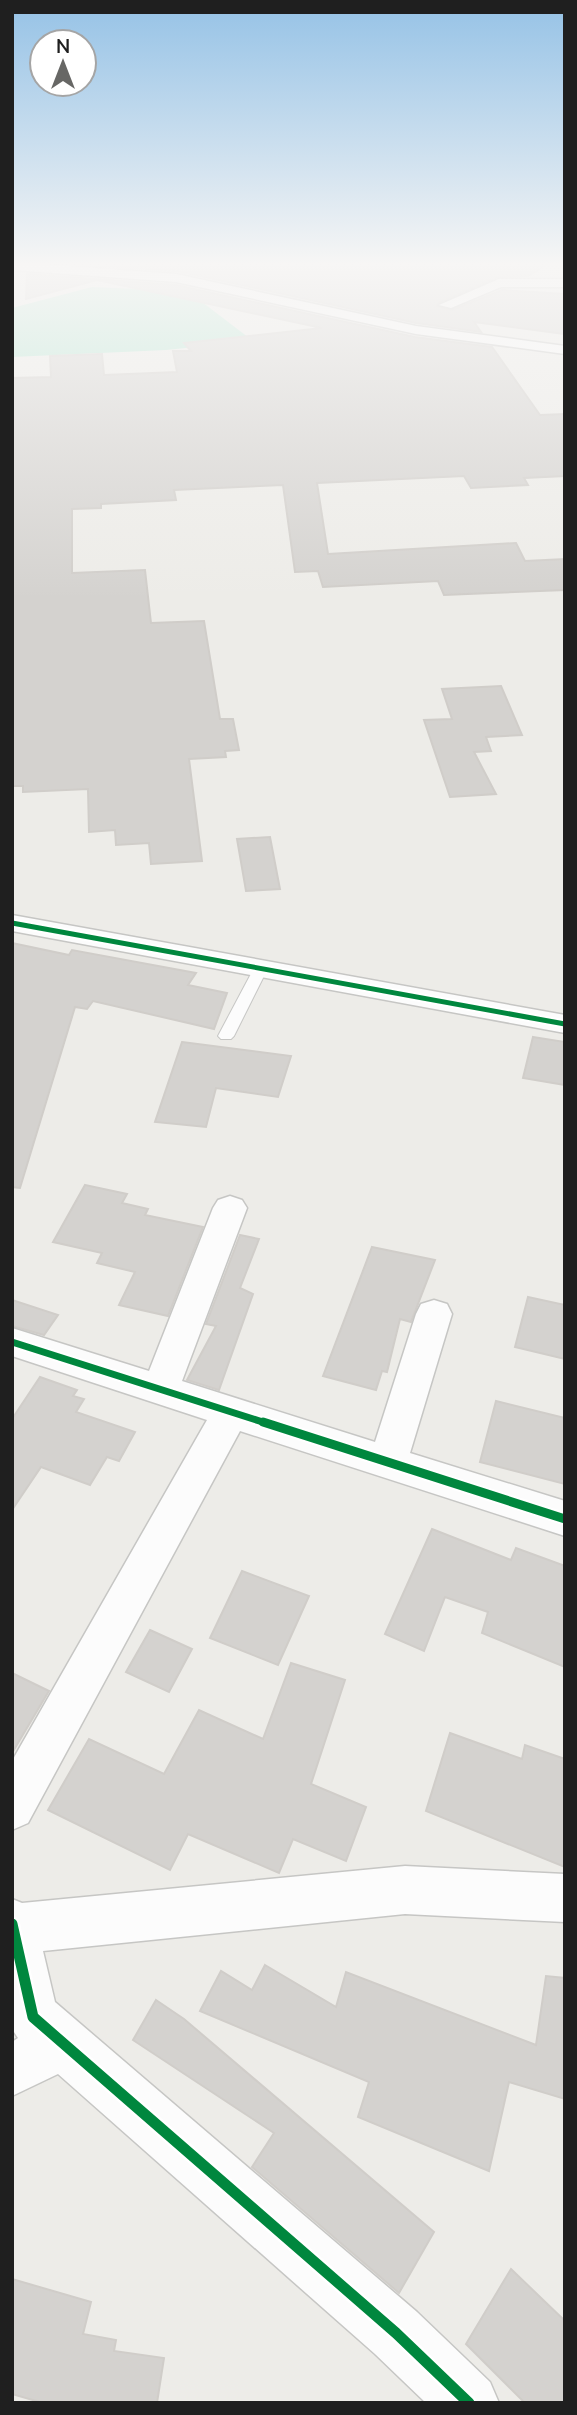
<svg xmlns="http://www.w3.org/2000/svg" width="577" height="2415" font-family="'Nunito Sans',sans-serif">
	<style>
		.pitch { fill: #b2e6d1 }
		.building { fill: #d4d2cf; stroke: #d0cdc9; stroke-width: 2 }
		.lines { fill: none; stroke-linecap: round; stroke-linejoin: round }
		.service-casing { stroke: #c6c6c4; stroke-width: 2 }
		.minor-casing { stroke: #c6c6c4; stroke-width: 3 }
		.service { fill: #fcfcfc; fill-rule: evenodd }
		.minor { fill: #fcfcfc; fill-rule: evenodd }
		.cycleway-far3-casing { stroke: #fff; stroke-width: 9 }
		.cycleway-far2-casing { stroke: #fff; stroke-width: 11 }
		.cycleway-far1-casing { stroke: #fff; stroke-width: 13 }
		.cycleway-casing { stroke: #fff; stroke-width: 16 }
		.cycleway-far3 { stroke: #00873e; stroke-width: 5 }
		.cycleway-far2 { stroke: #00873e; stroke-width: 7 }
		.cycleway-far1 { stroke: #00873e; stroke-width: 9 }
		.cycleway { stroke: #00873e; stroke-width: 11 }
	</style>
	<rect width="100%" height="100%" fill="#edece8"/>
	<path class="pitch" d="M92,287L158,290L202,302L253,341L166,350L12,357V308Z"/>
	<g class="building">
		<path d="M32,261H553L528,276L498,277L438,303L437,306L452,310L502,290L565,294V334L474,322L481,332L416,323L177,271Z"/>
		<path d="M27,274L176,285L415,337L492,347L540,415L565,414V476L524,478L528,485L471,488L464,476L317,483L328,554L516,543L525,561L565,559V590L444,595L438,581L323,587L318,571L295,572L283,485L174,490L176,500L101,504V508L72,509V573L145,570L151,623L204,621L220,719H233L239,750L225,751L226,757L189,759L202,861L151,864L149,843L116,845L115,830L89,832L88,789L23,792V786H12V378L51,377L50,356L102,354L104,375L177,372L173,351H191L184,343L322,328L97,280L26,299Z"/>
		<path d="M501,686L522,735L486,737L491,751L474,752L496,794L450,797L424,720L452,719L442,689Z"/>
		<path d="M270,837L280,889L246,891L237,839Z"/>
		<path d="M12,943L69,955L72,950L196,973L188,985L227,993L214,1029L93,1001L87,1009L75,1007L20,1188L12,1187Z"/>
		<path d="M533,1037L565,1042V1085L523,1078Z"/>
		<path d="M182,1042L291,1056L278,1097L216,1088L206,1127L155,1122Z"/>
		<path d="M85,1185L127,1194L122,1203L148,1209L145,1215L203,1227L168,1316L119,1305L135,1272L97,1263L102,1253L53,1242Z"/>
		<path d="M240,1235L259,1239L240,1288L253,1294L219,1390L187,1380L216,1326L206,1324Z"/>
		<path d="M372,1247L435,1260L411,1322L400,1319L387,1372L382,1371L376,1390L323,1376Z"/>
		<path d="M528,1297L565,1305V1359L515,1347Z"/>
		<path d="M12,1300L58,1315L44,1335L12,1326Z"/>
		<path d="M40,1377L77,1390L73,1396L84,1399L76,1412L135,1432L119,1461L107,1457L90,1485L41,1467L12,1510V1419Z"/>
		<path d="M496,1401L565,1418V1484L480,1462Z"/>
		<path d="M432,1529L511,1560L516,1548L565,1566V1667L482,1633L488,1612L445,1597L424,1651L385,1634Z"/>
		<path d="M242,1571L309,1596L278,1665L210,1638Z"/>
		<path d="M150,1630L192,1649L169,1692L126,1672Z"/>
		<path d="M291,1663L345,1680L311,1784L366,1807L346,1861L293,1839L279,1873L188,1834L170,1870L48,1810L89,1739L164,1774L199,1710L263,1739Z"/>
		<path d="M12,1673L49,1691L12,1753Z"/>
		<path d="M450,1733L522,1759L525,1745L565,1759V1867L426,1811Z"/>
		<path d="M265,1965L336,2007L346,1972L536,2045L546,1976L565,1978V2099L509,2082L489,2171L358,2117L369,2082L200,2011L221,1971L252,1990Z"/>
		<path d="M156,2000L184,2019L434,2232L399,2293L252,2167L274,2133L133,2040Z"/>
		<path d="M511,2269L565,2321V2403H525L466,2344Z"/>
		<path d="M12,2279L91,2302L83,2334L116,2340L114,2351L164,2358L157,2403H43L12,2394Z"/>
	</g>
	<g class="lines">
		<defs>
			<path id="service" d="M260,966L267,970L234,1036L231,1039H221L218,1036L253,970Z"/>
			<g id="minor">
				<path d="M12,262L176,274L416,326L565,346V354L416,334L176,282L12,270Z"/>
				<path d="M565,279V287H501L451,308L439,305L499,279Z"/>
				<path d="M12,915L565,1015V1033L12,931Z"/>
				<path d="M230,1196L242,1200L247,1208L182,1381L375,1442L416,1314L421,1304L434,1300L447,1304L452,1314L410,1453L565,1501V1536L240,1431L28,1823L12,1830V1761L207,1420L12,1356V1328L149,1371L213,1208L218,1200Z"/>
				<path d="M405,1866L565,1874V1922L405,1914L43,1951L55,2002L417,2312L490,2382L499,2403H426L375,2354L58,2074L12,2096V2042L18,2038L12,2029V1899L22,1903Z"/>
			</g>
		</defs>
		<use href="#service" class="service-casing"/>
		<use href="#minor" class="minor-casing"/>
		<use href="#service" class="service"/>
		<use href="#minor" class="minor"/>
		<defs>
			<path id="cycleway-far3" d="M12,923L565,1024"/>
			<path id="cycleway-far2" d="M12,1342L269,1424"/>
			<path id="cycleway-far1" d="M263,1422L565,1519"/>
			<path id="cycleway" d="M12,1924L33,2017L396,2333L469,2403"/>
		</defs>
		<use href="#cycleway-far3" class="cycleway-far3-casing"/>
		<use href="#cycleway-far2" class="cycleway-far2-casing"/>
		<use href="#cycleway-far1" class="cycleway-far1-casing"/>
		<use href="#cycleway" class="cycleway-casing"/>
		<use href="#cycleway-far3" class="cycleway-far3"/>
		<use href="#cycleway-far2" class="cycleway-far2"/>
		<use href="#cycleway-far1" class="cycleway-far1"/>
		<use href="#cycleway" class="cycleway"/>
	</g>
	<linearGradient id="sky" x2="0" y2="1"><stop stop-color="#95c2e6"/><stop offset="0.44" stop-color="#f7f6f5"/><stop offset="1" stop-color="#f7f6f5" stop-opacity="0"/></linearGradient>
	<rect width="577" height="599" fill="url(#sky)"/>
	<rect width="577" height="2415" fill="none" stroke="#1f1f1f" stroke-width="28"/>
	<g transform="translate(63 63)"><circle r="33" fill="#ffffff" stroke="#a5a5a5" stroke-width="2"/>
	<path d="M0-5L12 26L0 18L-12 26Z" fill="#676765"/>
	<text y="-10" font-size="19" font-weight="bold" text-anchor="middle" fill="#1f1f1f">N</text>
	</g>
</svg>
